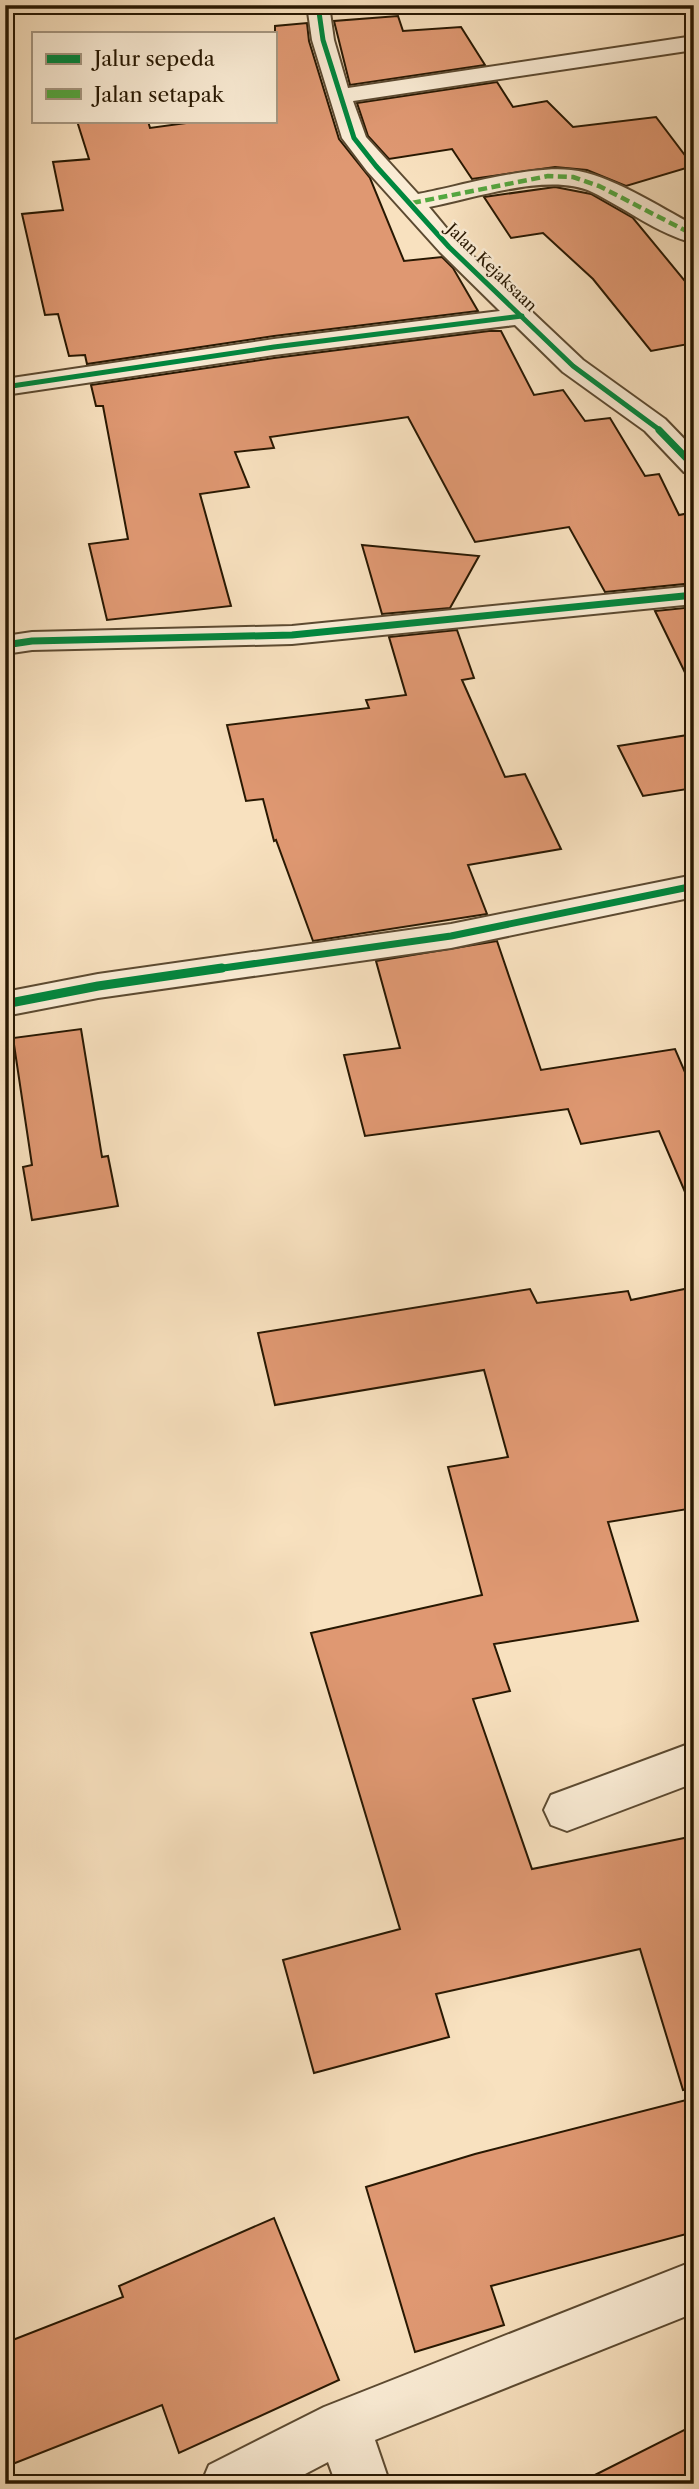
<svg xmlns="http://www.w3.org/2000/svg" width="699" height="2489" font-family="'Libre Caslon Text',serif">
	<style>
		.building { fill: #df9872; stroke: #281802; stroke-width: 2 }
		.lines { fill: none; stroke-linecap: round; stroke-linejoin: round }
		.street-casing { stroke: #5c4a31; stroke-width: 4 }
		.street { fill: #faecd5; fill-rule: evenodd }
		.quiet { stroke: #53a940; stroke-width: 4.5; stroke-dasharray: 9 4.5; stroke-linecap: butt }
		.cycleway-far2-casing { stroke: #faecd5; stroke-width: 8 }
		.cycleway-far1-casing { stroke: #faecd5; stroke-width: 10 }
		.cycleway-casing { stroke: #faecd5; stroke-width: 13 }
		.cycleway-far2 { stroke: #00873e; stroke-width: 5 }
		.cycleway-far1 { stroke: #00873e; stroke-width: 7 }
		.cycleway { stroke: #00873e; stroke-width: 9 }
		.labels { text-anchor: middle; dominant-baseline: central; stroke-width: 5; stroke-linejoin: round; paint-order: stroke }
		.far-street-label { font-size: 16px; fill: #281802; stroke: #faecd5 }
	</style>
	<rect width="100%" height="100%" fill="#f8e1bf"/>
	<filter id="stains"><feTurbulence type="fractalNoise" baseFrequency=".00286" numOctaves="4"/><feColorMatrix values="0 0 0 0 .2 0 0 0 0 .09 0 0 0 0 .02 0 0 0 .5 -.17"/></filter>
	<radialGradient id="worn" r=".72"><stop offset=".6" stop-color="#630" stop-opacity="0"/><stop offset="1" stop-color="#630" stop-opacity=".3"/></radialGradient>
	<g class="building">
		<path d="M398,16L403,31L461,27L485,65L350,85L334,21Z"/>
		<path d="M307,23L309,41L339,139L370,178L404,261L442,257L453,268L478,311L274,336L87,364L85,355L69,356L58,314L45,315L22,214L63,210L53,162L89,159L77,121H148L150,128L201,121H275V26Z"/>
		<path d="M497,82L513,107L547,101L573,127L656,117L693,166L626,186L587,170L555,167L472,179L452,149L389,159L368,136L357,103Z"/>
		<path d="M555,187L591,194L633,218L694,292V343L651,351L593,279L543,233L511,238L484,197Z"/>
		<path d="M489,331H501L534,395L563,390L585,421L610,418L645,476L659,474L679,515L694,512V583L605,592L569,527L475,542L408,417L270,437L274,448L235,452L249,487L200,494L231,606L107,620L89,544L128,539L103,406H96L91,385L274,358Z"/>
		<path d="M362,545L479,556L450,608L382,614Z"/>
		<path d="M694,607V691L655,611Z"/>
		<path d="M457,630L474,678L462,680L505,777L525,774L561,849L468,865L487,914L313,941L276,840L274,841L263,799L246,801L227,725L369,708L366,700L406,695L389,637Z"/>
		<path d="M694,734V788L643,796L618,746Z"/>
		<path d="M497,941L541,1070L675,1049L694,1093V1213L659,1131L581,1144L568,1109L365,1136L344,1055L400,1048L376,961Z"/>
		<path d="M81,1029L102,1157L108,1156L118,1206L32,1220L23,1167L32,1165L13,1038Z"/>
		<path d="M694,1287V1508L608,1522L638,1621L494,1644L510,1691L473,1699L532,1869L694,1836V2088L683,2090L640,1949L436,1994L449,2037L314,2073L283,1960L400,1929L311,1633L482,1595L448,1467L508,1457L484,1370L275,1405L258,1333L530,1289L537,1303L628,1291L631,1300Z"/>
		<path d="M694,2098V2232L491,2286L504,2325L415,2352L366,2187L475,2154Z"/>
		<path d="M274,2218L339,2380L179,2453L162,2405L5,2467V2343L123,2297L119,2286Z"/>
		<path d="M694,2425V2484H577Z"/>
	</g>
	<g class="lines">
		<defs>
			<g id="street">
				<path d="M307,5H329L334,40L348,88L694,36V50L353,101L366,137L418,194C460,186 531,165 571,170C610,174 659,207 694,225V243C658,234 625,208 592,192C550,172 475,198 429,207L458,242L583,360L665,419L694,449V474L684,472L645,431L563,372L515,325L274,355L5,395V379L274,339L500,311L440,252L367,171L342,138L312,40Z"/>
				<path d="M694,586V604L292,644L32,650L5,654V636L32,632L292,626Z"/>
				<path d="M694,875V897L451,948L98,998L5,1016V992L98,974L451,924Z"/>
				<path d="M694,1742V1783L567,1831L551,1825L544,1810L551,1795Z"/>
				<path d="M694,2261V2313L375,2440L390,2484H336L328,2462L286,2484H201L209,2465L324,2407Z"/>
			</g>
		</defs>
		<use href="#street" class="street-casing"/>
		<use href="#street" class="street"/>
		<path class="quiet" d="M412,203L548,176L573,177L599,186L694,235"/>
		<defs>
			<g id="cycleway-far2">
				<path d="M318,5L323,40L354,138L376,166L449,247L573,366L661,431"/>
				<path d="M5,387L274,347L522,316"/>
			</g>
			<g id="cycleway-far1">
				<path d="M659,430L694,466"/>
				<path d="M5,645L32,641L292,635L694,595"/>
				<path d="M209,970L451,936L694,886"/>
			</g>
			<path id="cycleway" d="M5,1004L98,986L222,968"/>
		</defs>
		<use href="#cycleway-far2" class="cycleway-far2-casing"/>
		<use href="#cycleway-far1" class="cycleway-far1-casing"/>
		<use href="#cycleway" class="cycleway-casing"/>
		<use href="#cycleway-far2" class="cycleway-far2"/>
		<use href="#cycleway-far1" class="cycleway-far1"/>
		<use href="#cycleway" class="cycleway"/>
	</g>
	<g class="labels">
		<g class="far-street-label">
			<text transform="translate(492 267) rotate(44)">Jalan Kejaksaan</text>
		</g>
	</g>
	<rect width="699" height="2489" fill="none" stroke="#f8e1bf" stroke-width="28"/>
	<rect x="7" y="7" width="685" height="2475" fill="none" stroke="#281802" stroke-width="3.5"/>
	<rect x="14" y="14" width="671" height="2461" fill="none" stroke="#281802" stroke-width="2"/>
	<rect x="32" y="32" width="245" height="91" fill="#faecd5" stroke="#a69781" stroke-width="2"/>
	<rect x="46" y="54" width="35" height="10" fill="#00873e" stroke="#a69781" stroke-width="2"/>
	<text x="94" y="66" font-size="21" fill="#281802">Jalur sepeda</text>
	<rect x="46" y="89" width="35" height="10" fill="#53a940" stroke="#a69781" stroke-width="2"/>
	<text x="94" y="102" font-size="21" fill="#281802">Jalan setapak</text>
	<rect width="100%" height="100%" filter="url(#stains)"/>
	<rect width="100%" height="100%" fill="url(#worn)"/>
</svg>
